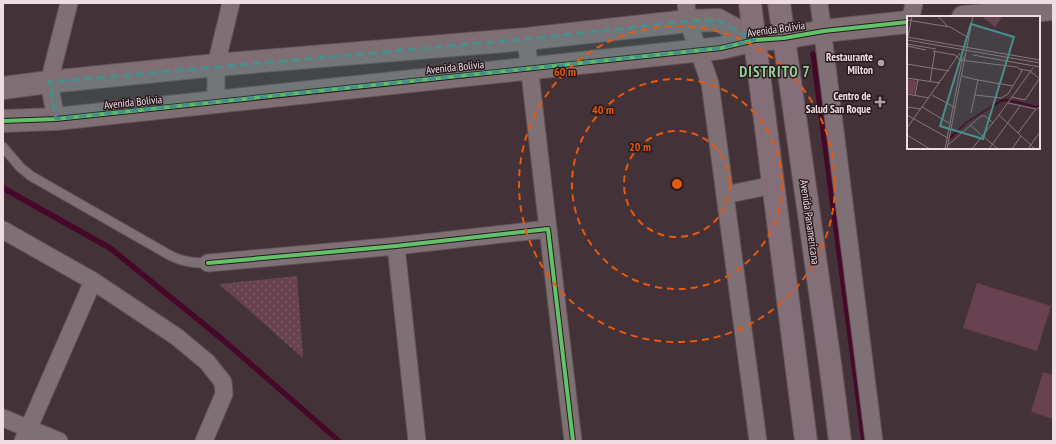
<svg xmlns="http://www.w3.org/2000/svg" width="1056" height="444" font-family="'PT Sans Narrow',sans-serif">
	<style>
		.green { fill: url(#green-dots) }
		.pitch { fill: #684250 }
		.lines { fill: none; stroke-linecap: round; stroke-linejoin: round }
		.stream { stroke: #470728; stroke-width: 5.5 }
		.lane-casing { stroke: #605257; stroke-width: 11 }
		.street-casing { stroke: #605257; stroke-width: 19 }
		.secondary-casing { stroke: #605257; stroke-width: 24 }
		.highway-casing { stroke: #605257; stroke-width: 24 }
		.lane { stroke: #7e7075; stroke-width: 9 }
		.street { stroke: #7e7075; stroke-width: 17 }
		.secondary { stroke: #7f6f75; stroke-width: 22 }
		.highway { stroke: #846e77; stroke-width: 22 }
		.cycleway-casing { stroke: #271a1e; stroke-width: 6 }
		.cycleway { stroke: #61c268; stroke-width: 4 }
		.marked { fill: #47908b; fill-opacity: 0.2; stroke: #47908b; stroke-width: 3; stroke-dasharray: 8 5; stroke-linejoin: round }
		.ring { fill: none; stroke: #e8590c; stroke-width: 2; stroke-dasharray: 7 5 }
		.poi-dot { fill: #b3a2a8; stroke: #271a1e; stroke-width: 1.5 }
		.labels { text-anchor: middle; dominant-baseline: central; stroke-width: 3; stroke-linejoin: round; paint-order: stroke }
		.street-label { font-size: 11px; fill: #f0dde3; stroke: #271a1e }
		.poi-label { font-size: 11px; font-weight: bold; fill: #f0dde3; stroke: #271a1e; text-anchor: end }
		.district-label { font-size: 15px; font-weight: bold; letter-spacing: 1px; fill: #95d098; stroke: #271a1e }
		.inset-river { fill: none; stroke: #470728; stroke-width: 2 }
		.inset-road { fill: none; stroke: #88777d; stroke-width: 1 }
		.view { fill: #47908b; fill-opacity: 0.15; stroke: #47908b; stroke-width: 2 }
		.inset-edge { fill: none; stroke: #f0dde3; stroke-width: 2 }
		.centre { fill: #e8590c; stroke: #271a1e; stroke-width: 2 }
		.ring-label { font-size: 12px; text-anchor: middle; font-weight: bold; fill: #e8590c; stroke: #271a1e; stroke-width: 3; stroke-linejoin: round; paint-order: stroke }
	</style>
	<defs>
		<pattern id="green-dots" width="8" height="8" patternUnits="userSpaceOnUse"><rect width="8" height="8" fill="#684250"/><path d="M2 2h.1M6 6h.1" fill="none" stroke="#7e5d69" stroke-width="1.8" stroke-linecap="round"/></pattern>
	</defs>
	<rect width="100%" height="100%" fill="#433339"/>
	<path class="green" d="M297,276L303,358L219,284Z"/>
	<g class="pitch">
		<path d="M977,283L1051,306L1037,351L963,328Z"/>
		<path d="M1043,372L1053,375V419L1031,412Z"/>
	</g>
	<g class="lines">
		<g class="stream">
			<path d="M813,54L864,441"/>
			<path d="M3,188L110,248L222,339L339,441"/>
		</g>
		<defs>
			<path id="lane" d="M3,147L20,167L31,176L171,256C183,262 194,263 208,263"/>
			<g id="street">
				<path d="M686,3L688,21L710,83L758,441"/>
				<path d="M819,3L874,441"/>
				<path d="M911,17L914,3"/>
				<path d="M526,39L548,229"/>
				<path d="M216,102V65L231,3"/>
				<path d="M56,119L49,82L69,3"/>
				<path d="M725,195L773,185"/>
				<path d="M3,230L93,281L177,337L207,362L223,382L224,394L204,441"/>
				<path d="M396,246L417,441"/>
				<path d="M208,263L396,246L548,229L573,441"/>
				<path d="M3,418L59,441"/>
				<path d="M23,441L93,281"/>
			</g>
			<g id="secondary">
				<path d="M963,17L1053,9"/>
				<path d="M3,88L49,82L216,65L526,39L688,21L718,20L755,40"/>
				<path d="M3,121L56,119L721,48L755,40L784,38L824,31L908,22"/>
			</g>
			<g id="highway">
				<path d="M750,3L806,441"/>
				<path d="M779,3L830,363L840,441"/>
			</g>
		</defs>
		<use href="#lane" class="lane-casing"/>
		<use href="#street" class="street-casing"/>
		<use href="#secondary" class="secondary-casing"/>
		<use href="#highway" class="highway-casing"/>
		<use href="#lane" class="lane"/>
		<use href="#street" class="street"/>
		<use href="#secondary" class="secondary"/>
		<use href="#highway" class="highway"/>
		<defs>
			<g id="cycleway">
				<path d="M3,121L56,119L721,48L755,40L784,38L824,31L908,22"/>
				<path d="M208,263L396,246L548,229L573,441"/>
			</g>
		</defs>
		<use href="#cycleway" class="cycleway-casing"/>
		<use href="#cycleway" class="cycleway"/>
	</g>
	<path class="marked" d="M718,20L755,40L721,48L56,119L49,82L526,39L688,21Z"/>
	<g class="ring">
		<circle cx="677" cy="184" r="53"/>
		<circle cx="677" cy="184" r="105"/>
		<circle cx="677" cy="184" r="158"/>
	</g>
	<g class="poi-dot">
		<circle cx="881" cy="63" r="4"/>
		<path d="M878 96h4v4h4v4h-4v4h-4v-4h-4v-4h4z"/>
	</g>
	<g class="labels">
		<g class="street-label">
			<text transform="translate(776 29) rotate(-8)">Avenida Bolivia</text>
			<text transform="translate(455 67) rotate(-6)">Avenida Bolivia</text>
			<text transform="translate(133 102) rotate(-6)">Avenida Bolivia</text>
			<text transform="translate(810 222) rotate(82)">Avenida Panamericana</text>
		</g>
		<g class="poi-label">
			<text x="873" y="57">Restaurante<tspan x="873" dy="13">Milton</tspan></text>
			<text x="871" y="96">Centro de<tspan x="871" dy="13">Salud San Roque</tspan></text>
		</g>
		<g class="district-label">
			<text x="775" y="71">DISTRITO 7</text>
		</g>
	</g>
	<g transform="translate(907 16)">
		<rect width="133" height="133" fill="#433339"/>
		<path d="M0,63L10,65L7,78L0,77Z" fill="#684250"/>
		<path d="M74,0H96L88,11Z" fill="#684250"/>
		<path class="inset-river" d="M43,122L60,106L94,85L100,84L130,91L133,89"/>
		<path class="inset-road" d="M31,0L41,11M0,4L43,11L62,22M0,21L133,44M1,21L5,0M0,24L133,47M0,28L29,33M0,30L19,34M26,35L48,39L53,44L110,51L115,55L101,78L94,82L68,79M66,39L133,51M0,48L42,55M113,53L123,55L133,63M54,60L71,64M0,62L33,67M23,66L28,35M0,78L22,82M8,79L11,64M25,79L49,92M105,81L118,84L132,63M101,87L129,93M0,91L14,93M15,91L42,107M64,97L71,64L106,70M0,99L41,122M92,99L126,52M63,109L91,133M0,112L53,37M111,117L129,93L133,91M0,119L23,133M40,130L74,100H78L86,107M38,133L55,44L59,38M40,133L66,0M65,133L92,99L128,133M82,133L113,90M105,133L114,120M121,133L133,116"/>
		<path class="view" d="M64,8L107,21L76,123L33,110Z"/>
		<rect width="133" height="133" class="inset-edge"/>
	</g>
	<circle cx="677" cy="184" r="6" class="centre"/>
	<g class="ring-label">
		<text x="565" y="76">60 m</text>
		<text x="603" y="114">40 m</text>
		<text x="640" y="151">20 m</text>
	</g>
	<rect width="1056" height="444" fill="none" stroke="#f0dde3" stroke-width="8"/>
</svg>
